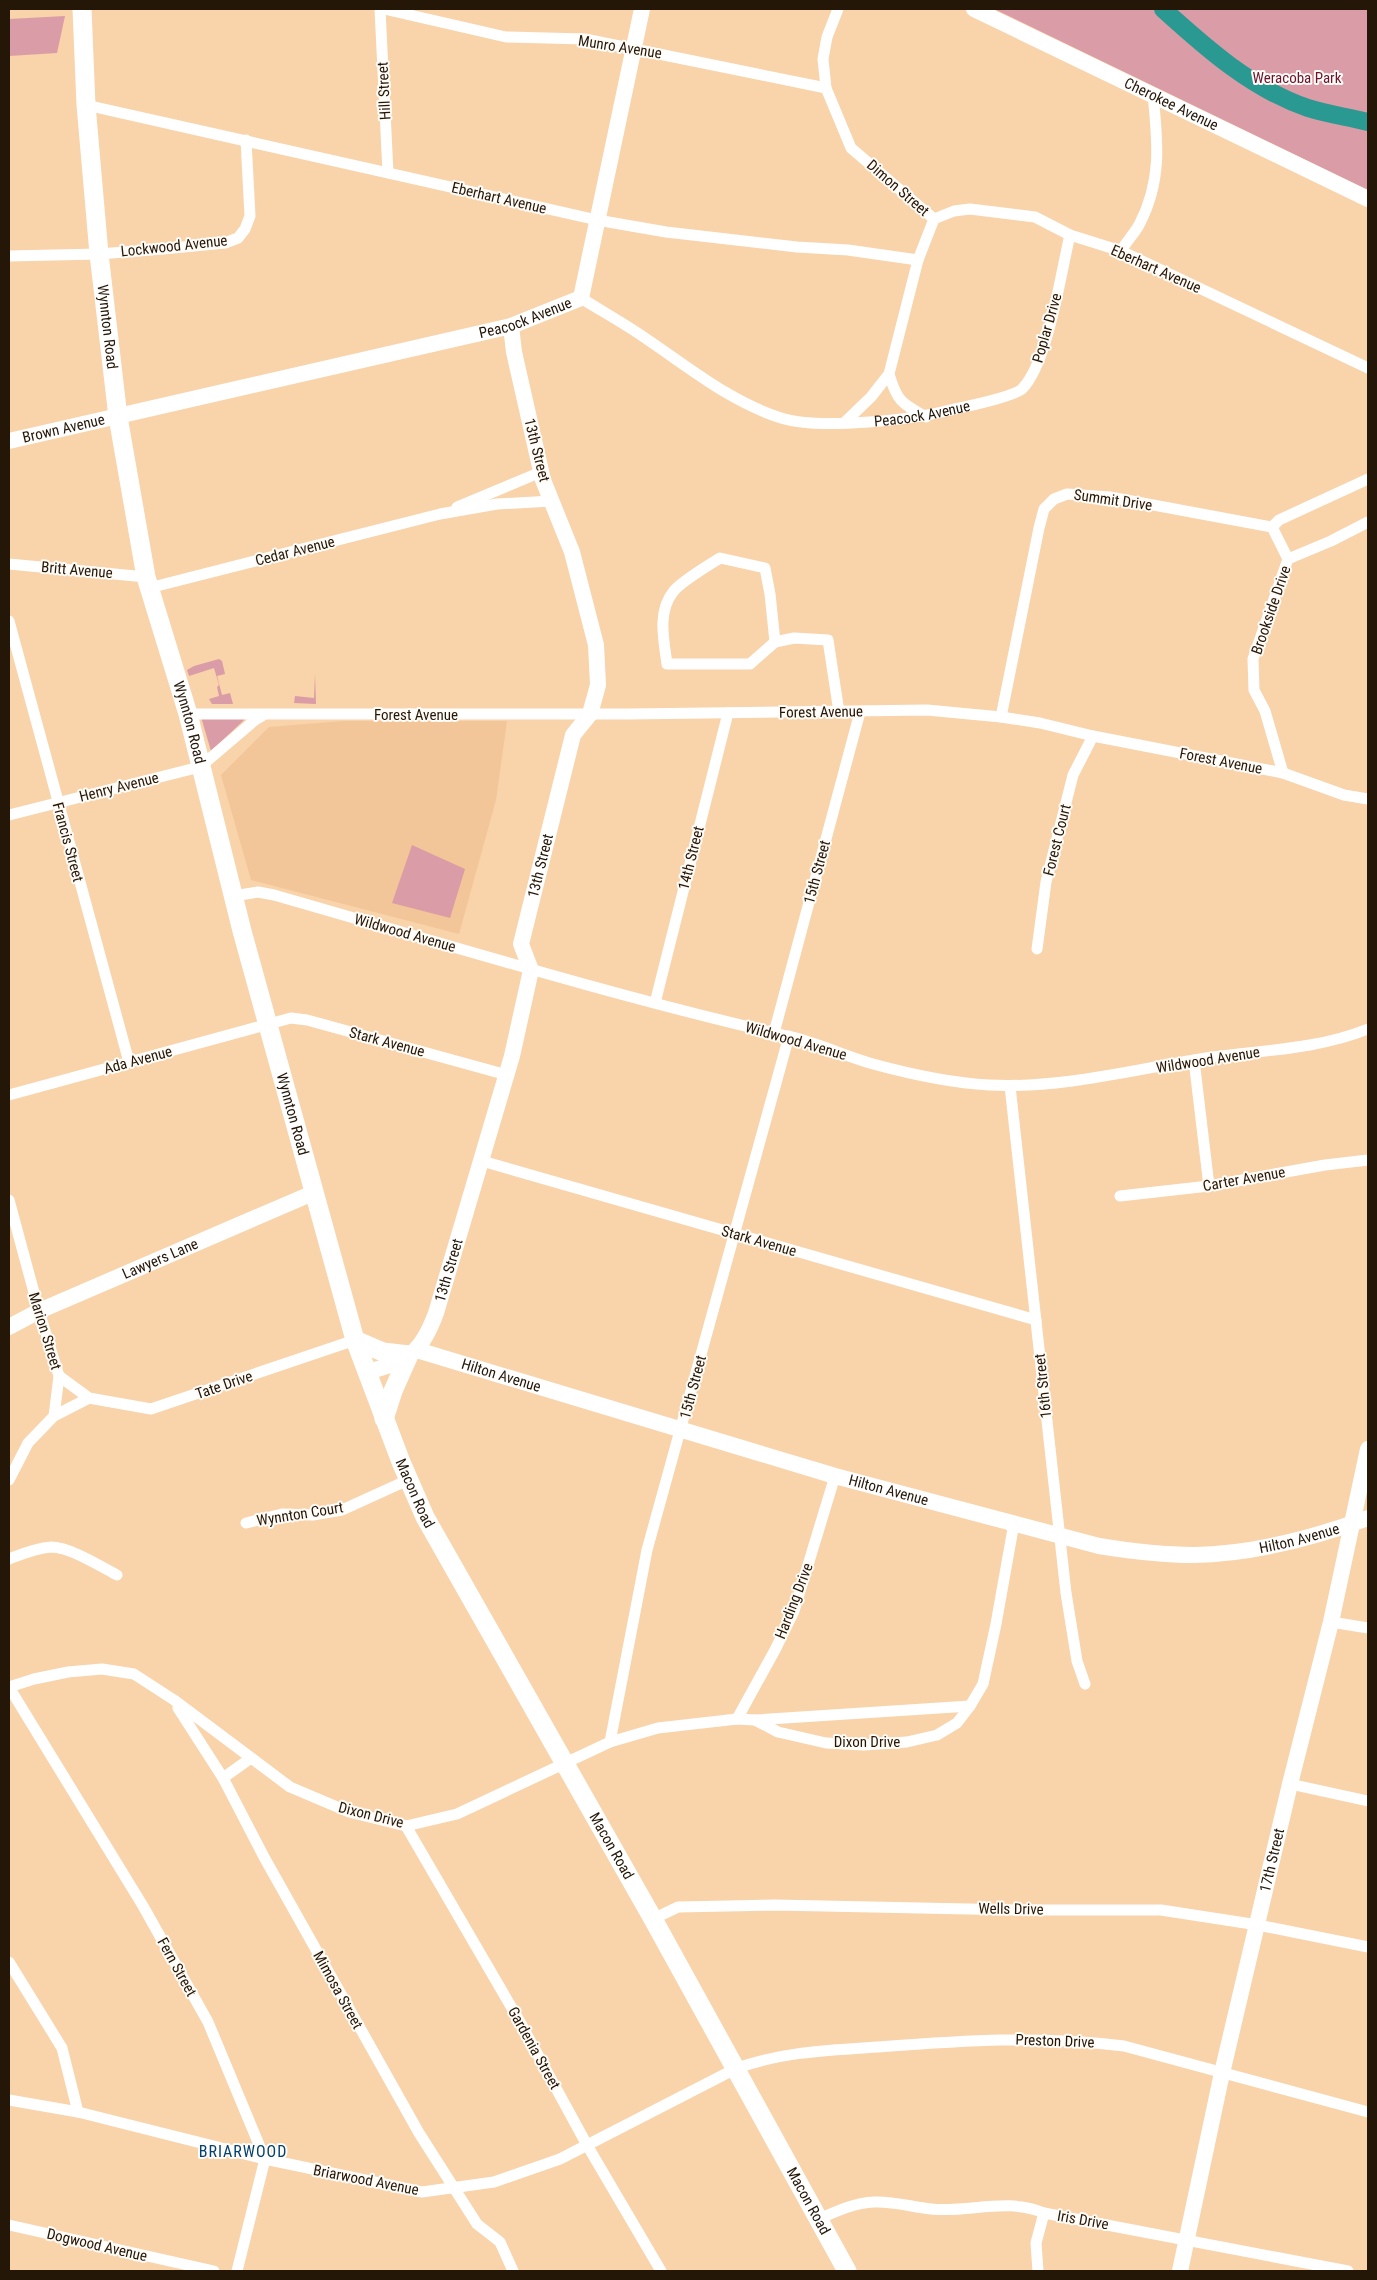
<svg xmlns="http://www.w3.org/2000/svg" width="1377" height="2280" font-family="'Roboto Condensed',sans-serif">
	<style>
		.built { fill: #f2c698 }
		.green { fill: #da9ca6 }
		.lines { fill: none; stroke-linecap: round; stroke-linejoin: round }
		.river { stroke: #299991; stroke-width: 18 }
		.street { stroke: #fff; stroke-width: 11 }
		.secondary { stroke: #fff; stroke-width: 16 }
		.primary { stroke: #fff; stroke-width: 19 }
		.labels { text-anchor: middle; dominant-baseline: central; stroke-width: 4; stroke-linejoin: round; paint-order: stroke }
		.street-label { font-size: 15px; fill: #251708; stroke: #fffbf6 }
		.park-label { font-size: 15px; fill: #6b132f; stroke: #fffbf6 }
		.neighbourhood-label { font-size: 16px; letter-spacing: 1px; fill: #004271; stroke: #fffbf6 }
	</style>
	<rect width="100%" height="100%" fill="#f9d3aa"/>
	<path class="built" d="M343,721H507L496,800L459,934L251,880L221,775L269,727Z"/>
	<g class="green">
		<path d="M994,9H1368V190L1013,18Z"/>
		<path d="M65,16L57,53L9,56V19Z"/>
		<path d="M219,659L222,661L225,674L217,676L222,695L230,693L233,704H212L209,699L219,696L217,687L219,685L214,668L189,676L187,670L194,666Z"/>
		<path d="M315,674L316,704L294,703L295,696L314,698Z"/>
		<path d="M201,717L244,718V720L211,751Z"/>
		<path d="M412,845L465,869L450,918L392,903Z"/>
	</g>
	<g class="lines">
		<path class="river" d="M1163,9C1206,48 1252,89 1308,108C1327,114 1348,117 1368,122"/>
		<g class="street">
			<path d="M380,9L388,173"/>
			<path d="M384,9L506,37L585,39L826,88"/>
			<path d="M838,9L827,37L823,59L826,88L851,148L934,219"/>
			<path d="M86,105L597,220L666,232L797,247L848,250L918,260"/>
			<path d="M934,219L954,211L970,209L1035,217L1070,235L1121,251L1368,368"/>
			<path d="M1121,251C1126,242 1134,234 1139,225C1162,181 1158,143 1153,95"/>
			<path d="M9,256L99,254L163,249L225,243L238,238L245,229L250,216L246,140"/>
			<path id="s1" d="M581,298C603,312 627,325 648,340C691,369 731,402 781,418C818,430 912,420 950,410C964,407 1013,397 1022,389C1048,363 1061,272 1070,235"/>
			<path d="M889,374C897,401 901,403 926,417"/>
			<path d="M845,422L871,397L889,374L918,260L934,219"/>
			<path d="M457,507L541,472"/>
			<path d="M1272,527L1279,520L1368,479"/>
			<path d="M720,558L765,568L770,594L775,642L750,664H667C664,641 657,612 673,592C680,582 709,565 720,558Z"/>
			<path d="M9,564L146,577"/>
			<path d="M149,588L440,514L497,504L552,501"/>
			<path d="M9,621L129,1062"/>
			<path d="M775,642L794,638L828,640L839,712"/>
			<path d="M188,714H629L927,710L1001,717L1040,723L1093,736L1283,773L1344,795L1368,799"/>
			<path d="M1001,717L1039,528L1044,509L1054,499L1067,494L1110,497L1272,527L1288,559"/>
			<path d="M1283,773L1265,711L1254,690L1253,659L1288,559L1331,541L1368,522"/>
			<path d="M9,815L200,767L255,720L262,716"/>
			<path d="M233,896L258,892L274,895C445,944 614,996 787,1036C816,1042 844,1056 873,1064C910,1074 951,1083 989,1085C1065,1089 1139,1068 1213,1057C1266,1050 1318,1049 1368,1029"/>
			<path d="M1037,949L1046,882L1073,775L1093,736"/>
			<path d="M655,1003L728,713"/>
			<path d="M774,1033L860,712"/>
			<path d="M1194,1060L1209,1186"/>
			<path d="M1010,1086L1066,1593L1077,1661L1085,1684"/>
			<path d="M9,1095L291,1018L307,1020L507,1075"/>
			<path d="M482,1161L1036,1320"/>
			<path d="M1120,1196L1209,1186L1325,1165L1368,1160"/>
			<path d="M9,1200L39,1311L59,1376L54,1416L28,1443L9,1480"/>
			<path d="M59,1376L89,1398L151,1409L355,1340"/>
			<path d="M54,1416L89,1398"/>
			<path d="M246,1523L282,1514L313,1515L342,1510L408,1480"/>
			<path d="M9,1559C22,1554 36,1548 51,1547C70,1547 100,1566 117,1575"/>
			<path d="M1331,1622L1368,1628"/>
			<path d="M9,1687L34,1679L68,1672L102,1669L134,1674L174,1700L290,1787L349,1812L406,1826L457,1814L610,1742L658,1728L737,1719L755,1720L778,1732L826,1743L864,1745L907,1742L937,1735L957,1723L970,1706L983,1684L996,1624L1014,1523"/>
			<path d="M9,1687L143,1906L208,2022L265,2159L237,2271"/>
			<path d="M178,1708L223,1778L264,1857L419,2133L477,2224L500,2242L513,2271"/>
			<path d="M737,1719L775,1650L794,1611L835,1476"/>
			<path d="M755,1720L970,1706"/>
			<path d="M610,1742L647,1550L789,1036"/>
			<path d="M223,1778L251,1758"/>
			<path d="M1290,1784L1368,1801"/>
			<path d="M406,1826L520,2022L587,2145L661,2271"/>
			<path d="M653,1919L678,1907L775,1905L1017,1910H1161L1258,1925L1368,1947"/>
			<path d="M9,1962L62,2048L78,2112"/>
			<path d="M9,2100L78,2112L265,2159L422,2192L494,2182L560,2159L735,2069C780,2052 830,2050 877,2047C960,2041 1042,2035 1124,2046L1368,2112"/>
			<path d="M819,2219C837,2211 854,2203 874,2202C893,2201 912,2207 931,2209C969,2213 1007,2197 1044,2213L1348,2271"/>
			<path d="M9,2225L214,2271"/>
			<path d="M1038,2271L1036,2243L1044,2213"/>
		</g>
		<g class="secondary">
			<path id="s2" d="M974,9L1368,199"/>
			<path id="s3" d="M9,441L511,326L581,298L642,9"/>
			<path id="s4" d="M9,1327L39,1311L313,1193"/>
			<path id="s5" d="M417,1350L835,1476L1099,1546C1130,1551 1162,1555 1194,1555C1253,1554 1313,1538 1368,1518"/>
			<path id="s6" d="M367,1372C408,1361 421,1354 436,1313L512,1056L531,970L521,944L573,735L590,714L598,685L596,645L572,552L543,480L514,352L511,326"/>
			<path id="s7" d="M1180,2271L1222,2073L1290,1784L1331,1622L1368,1449"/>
		</g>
		<g class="primary">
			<path id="s8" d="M82,9L86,105L99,254L118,417L146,577L188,714L242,931L355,1340L401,1462L425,1517L653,1919L847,2271"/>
			<path d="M355,1340L383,1352L409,1355L393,1391L384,1419"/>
		</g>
	</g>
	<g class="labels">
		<g class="street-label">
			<text transform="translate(620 47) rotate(9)">Munro Avenue</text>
			<text transform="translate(384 91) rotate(-93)">Hill Street</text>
			<text stroke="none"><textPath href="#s2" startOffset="219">Cherokee Avenue</textPath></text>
			<text transform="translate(898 188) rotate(41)">Dimon Street</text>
			<text transform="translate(499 198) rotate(13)">Eberhart Avenue</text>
			<text transform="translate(174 246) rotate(-6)">Lockwood Avenue</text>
			<text transform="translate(1156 269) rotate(24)">Eberhart Avenue</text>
			<text stroke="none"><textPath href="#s3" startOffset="531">Peacock Avenue</textPath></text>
			<text stroke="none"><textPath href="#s8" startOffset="319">Wynnton Road</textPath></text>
			<text transform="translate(1047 328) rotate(-74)">Poplar Drive</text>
			<text stroke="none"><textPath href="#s1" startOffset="376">Peacock Avenue</textPath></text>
			<text stroke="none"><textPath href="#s3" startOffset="56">Brown Avenue</textPath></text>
			<text transform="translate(537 450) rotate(76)">13th Street</text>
			<text transform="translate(1113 500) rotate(8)">Summit Drive</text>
			<text transform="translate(295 551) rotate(-14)">Cedar Avenue</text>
			<text transform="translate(77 570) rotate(5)">Britt Avenue</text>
			<text transform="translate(1271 610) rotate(-71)">Brookside Drive</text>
			<text transform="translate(821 712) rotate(-1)">Forest Avenue</text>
			<text x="416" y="715">Forest Avenue</text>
			<text stroke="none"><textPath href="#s8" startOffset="724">Wynnton Road</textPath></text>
			<text transform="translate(1221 761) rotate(11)">Forest Avenue</text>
			<text transform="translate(119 787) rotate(-14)">Henry Avenue</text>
			<text transform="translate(1057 840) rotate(-76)">Forest Court</text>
			<text transform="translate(68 842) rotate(75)">Francis Street</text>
			<text transform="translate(691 858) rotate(-76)">14th Street</text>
			<text stroke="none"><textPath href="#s6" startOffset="561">13th Street</textPath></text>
			<text transform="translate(817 872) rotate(-75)">15th Street</text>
			<text transform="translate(405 933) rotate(16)">Wildwood Avenue</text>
			<text transform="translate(796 1041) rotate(16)">Wildwood Avenue</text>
			<text transform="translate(387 1042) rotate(15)">Stark Avenue</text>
			<text transform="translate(138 1060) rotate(-15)">Ada Avenue</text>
			<text transform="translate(1208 1060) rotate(-9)">Wildwood Avenue</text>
			<text stroke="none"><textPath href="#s8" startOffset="1129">Wynnton Road</textPath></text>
			<text transform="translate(1244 1179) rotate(-10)">Carter Avenue</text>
			<text transform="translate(759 1241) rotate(16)">Stark Avenue</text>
			<text stroke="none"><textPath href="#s4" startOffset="166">Lawyers Lane</textPath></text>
			<text stroke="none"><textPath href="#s6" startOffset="141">13th Street</textPath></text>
			<text transform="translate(45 1331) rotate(73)">Marion Street</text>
			<text stroke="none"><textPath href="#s5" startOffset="88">Hilton Avenue</textPath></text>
			<text transform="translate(224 1385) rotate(-19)">Tate Drive</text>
			<text transform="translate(1043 1386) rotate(-96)">16th Street</text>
			<text transform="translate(693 1387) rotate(-75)">15th Street</text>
			<text stroke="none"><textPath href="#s5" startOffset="492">Hilton Avenue</textPath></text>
			<text stroke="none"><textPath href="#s8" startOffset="1528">Macon Road</textPath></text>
			<text transform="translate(300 1514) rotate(-9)">Wynnton Court</text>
			<text stroke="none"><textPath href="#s5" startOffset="912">Hilton Avenue</textPath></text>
			<text transform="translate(794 1601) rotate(-69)">Harding Drive</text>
			<text x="867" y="1742">Dixon Drive</text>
			<text transform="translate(371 1815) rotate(14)">Dixon Drive</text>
			<text stroke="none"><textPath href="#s8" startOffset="1932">Macon Road</textPath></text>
			<text stroke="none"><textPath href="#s7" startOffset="421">17th Street</textPath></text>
			<text transform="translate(1011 1909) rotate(1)">Wells Drive</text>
			<text transform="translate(177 1967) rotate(61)">Fern Street</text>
			<text transform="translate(338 1990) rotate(61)">Mimosa Street</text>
			<text transform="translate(1055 2041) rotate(2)">Preston Drive</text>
			<text transform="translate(534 2048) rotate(61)">Gardenia Street</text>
			<text transform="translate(366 2180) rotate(11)">Briarwood Avenue</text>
			<text stroke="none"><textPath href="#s8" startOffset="2338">Macon Road</textPath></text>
			<text transform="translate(1083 2220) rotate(10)">Iris Drive</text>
			<text transform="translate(97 2245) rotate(13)">Dogwood Avenue</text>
		</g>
		<g class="park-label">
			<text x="1297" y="78">Weracoba Park</text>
		</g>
		<g class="neighbourhood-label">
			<text x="243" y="2151">BRIARWOOD</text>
		</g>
	</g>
	<rect width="1377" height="2280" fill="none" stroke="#251708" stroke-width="20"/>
</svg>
